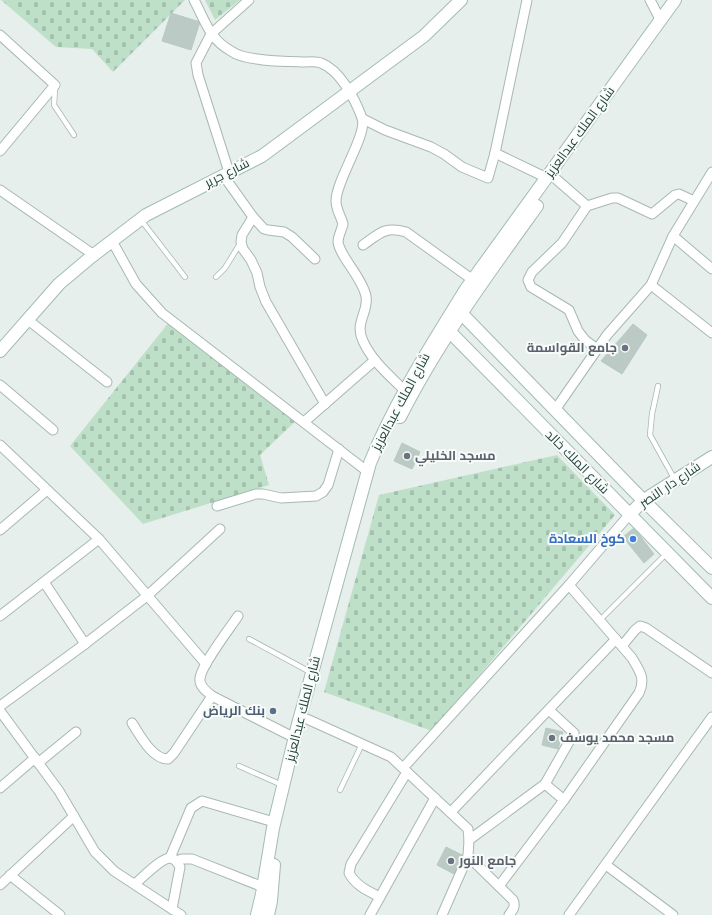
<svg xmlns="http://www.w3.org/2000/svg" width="712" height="915" font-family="'Varela Round',Cairo,sans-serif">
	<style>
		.cemetery { fill: url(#cemetery-stones) }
		.building { fill: #bbcac4; stroke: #b8c9c2 }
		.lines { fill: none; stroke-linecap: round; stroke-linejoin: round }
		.lane-casing { stroke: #a8b8b2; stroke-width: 6 }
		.street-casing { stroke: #a8b8b2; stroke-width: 11 }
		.secondary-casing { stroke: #a4bbb3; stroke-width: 14 }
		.lane { stroke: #fff; stroke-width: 4.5 }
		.street { stroke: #fff; stroke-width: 9 }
		.secondary { stroke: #fff; stroke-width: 12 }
		.worship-dot { fill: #6b7280; stroke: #f7fbf9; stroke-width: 1.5 }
		.shop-dot { fill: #3f7fe0; stroke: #f7fbf9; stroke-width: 1.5 }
		.service-dot { fill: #5c6f8a; stroke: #f7fbf9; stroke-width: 1.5 }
		.labels { text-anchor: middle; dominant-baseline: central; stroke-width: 4; stroke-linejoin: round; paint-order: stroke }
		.street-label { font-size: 13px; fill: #24423a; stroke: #f7fbf9 }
		.worship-label { font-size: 13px; font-weight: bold; fill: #5b616d; stroke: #f7fbf9; text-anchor: start }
		.shop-label { font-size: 13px; font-weight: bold; fill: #366cbe; stroke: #f7fbf9; text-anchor: end }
		.service-label { font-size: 13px; font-weight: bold; fill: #4e5e75; stroke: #f7fbf9; text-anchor: end }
	</style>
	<defs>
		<pattern id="cemetery-stones" width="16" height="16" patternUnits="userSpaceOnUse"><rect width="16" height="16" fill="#bfe0c8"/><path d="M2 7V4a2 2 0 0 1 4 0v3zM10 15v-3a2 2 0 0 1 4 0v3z" fill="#a4c1ad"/></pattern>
	</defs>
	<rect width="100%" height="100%" fill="#e6efeb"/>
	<g class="cemetery">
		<path d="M1,0H185L113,72L92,49L56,47Z"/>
		<path d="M205,0H240L215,20Z"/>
		<path d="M170,321L299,418L260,455L269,485L143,524L70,446Z"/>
		<path d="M557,455L615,515L432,731L324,692L379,495Z"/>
	</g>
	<g class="building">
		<path d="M171,13L200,22L191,50L162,41Z"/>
		<path d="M633,324L647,335L622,374L601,361Z"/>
		<path d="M402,443L420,452L412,469L394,461Z"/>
		<path d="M634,528L654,554L644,563L623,537Z"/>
		<path d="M546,728L563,732L558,749L542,745Z"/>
		<path d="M446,847L466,857L456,875L437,865Z"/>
	</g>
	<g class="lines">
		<defs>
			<g id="lane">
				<path d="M55,88L54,105L74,135"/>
				<path d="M141,220L185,277"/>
				<path d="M216,277L225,268L241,242"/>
				<path d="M658,386L652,414L650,435L675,480"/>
				<path d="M600,620L667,553"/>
				<path d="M249,639L312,673"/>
				<path d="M239,766L282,785"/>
				<path d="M340,790L362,744"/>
			</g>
			<g id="street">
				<path d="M194,0C205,20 209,39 231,51C238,56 248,58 257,59C273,62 289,61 305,62C310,62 316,61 321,63C340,70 355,99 362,118C368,134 336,180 336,201C336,210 341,216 343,224C342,229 338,236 338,242C340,257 362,277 366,296C369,312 354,323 363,341C372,361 389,375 404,390"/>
				<path d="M527,0L495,153L547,178"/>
				<path d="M650,0L661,21"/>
				<path d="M0,35L55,85L0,151"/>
				<path d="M363,119L385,130L431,147L444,154L462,167L488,178L495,153"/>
				<path d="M229,172L198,75L196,63L211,34L249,0"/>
				<path d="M223,175L253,217L242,235L241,242L243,249L251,260L257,273L260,287L266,302L325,404"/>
				<path d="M556,179L587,206L562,243L532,272L528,280L531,287L569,310L578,331L585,340L597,349"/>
				<path d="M0,190L94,255"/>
				<path d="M587,206L612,198H618L652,214L675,195L679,194L694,201"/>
				<path d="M253,217L264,229L268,230L284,232L292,237L315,259"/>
				<path d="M673,236L712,269"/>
				<path d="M112,241L136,284L162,313L368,472"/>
				<path d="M363,245C380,233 385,226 406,232L473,280"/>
				<path d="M651,285L712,333"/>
				<path d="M28,320L107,382"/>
				<path d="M0,385L53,430"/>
				<path d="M555,410L607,335L651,285L673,236L712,172"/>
				<path d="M304,422L375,360"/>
				<path d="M0,445L99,539L206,664"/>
				<path d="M217,506L256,494H263L281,498L316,496L323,492L328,485L339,449"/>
				<path d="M0,530L47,490"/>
				<path d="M44,582L85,644"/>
				<path d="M0,616L99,539"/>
				<path d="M238,616C230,628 200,667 200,679C199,686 207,692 212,696L295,738"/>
				<path d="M622,646L635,630L640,626L646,628L712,673"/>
				<path d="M0,706L85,644L147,596L220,529"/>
				<path d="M0,711L59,791L95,852L114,871L181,915"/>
				<path d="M307,719L391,757L468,829L469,840L468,856L442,915"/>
				<path d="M132,723C140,735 152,759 168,759L174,753L212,696"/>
				<path d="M38,763L76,732"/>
				<path d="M403,768L569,585L629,515"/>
				<path d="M545,784L564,800"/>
				<path d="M0,788L35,758"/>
				<path d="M451,812L616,639"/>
				<path d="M469,840L545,784L574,733L549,710"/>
				<path d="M468,856L513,900C516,906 513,910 509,915"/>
				<path d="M170,858L191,808L202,801L274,822"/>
				<path d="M176,861L182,859H192L263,887"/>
				<path d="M606,865L673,915"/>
				<path d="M10,875L60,915"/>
				<path d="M135,884C142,878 162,857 171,858C176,859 178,863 180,867L172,909"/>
				<path d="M0,885L74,816"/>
				<path d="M499,886L564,800L639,693C646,678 639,670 632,658L569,585"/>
				<path d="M380,897C368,891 356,886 349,873L351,864L407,772"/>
				<path d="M370,915L435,798"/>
				<path d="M569,915L712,717"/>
			</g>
			<g id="secondary">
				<path d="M456,309L461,313L635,492L712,568"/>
				<path d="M444,328L450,332L712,598"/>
				<path d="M0,351L59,284L91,257L146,215L262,156L424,36L461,0"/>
				<path d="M400,417C438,342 488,274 537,206"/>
				<path d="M629,515L644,500L712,457"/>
				<path d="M257,915L262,894L273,828L298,724L370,463C395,401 431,346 466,289L675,0"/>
				<path d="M268,915L271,901L274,865"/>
			</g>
		</defs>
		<use href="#lane" class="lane-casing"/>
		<use href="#street" class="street-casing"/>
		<use href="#secondary" class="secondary-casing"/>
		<use href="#lane" class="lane"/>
		<use href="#street" class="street"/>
		<use href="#secondary" class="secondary"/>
	</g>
	<g class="worship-dot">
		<circle cx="625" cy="348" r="4"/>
		<circle cx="407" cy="456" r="4"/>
		<circle cx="552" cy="738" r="4"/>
		<circle cx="451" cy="861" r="4"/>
	</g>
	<circle class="shop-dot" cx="633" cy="539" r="4"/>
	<circle class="service-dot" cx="273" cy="711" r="4"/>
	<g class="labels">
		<g class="street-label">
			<text transform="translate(580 132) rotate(-54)">شارع الملك عبدالعزيز</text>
			<text transform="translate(227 173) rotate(-27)">شارع جرير</text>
			<text transform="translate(401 402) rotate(-62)">شارع الملك عبدالعزيز</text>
			<text transform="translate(577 462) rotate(45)">شارع الملك خالد</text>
			<text transform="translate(670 485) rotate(-34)">شارع دار النصر</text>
			<text transform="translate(303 709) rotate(-76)">شارع الملك عبدالعزيز</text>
		</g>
		<g class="worship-label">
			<text x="617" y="348" text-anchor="end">جامع القواسمة</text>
			<text x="415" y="456">مسجد الخليلي</text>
			<text x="560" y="738">مسجد محمد يوسف</text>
			<text x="459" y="861">جامع النور</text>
		</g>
		<g class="shop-label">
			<text x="625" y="539">كوخ السعادة</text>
		</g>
		<g class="service-label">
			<text x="265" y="711">بنك الرياض</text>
		</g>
	</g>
</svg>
